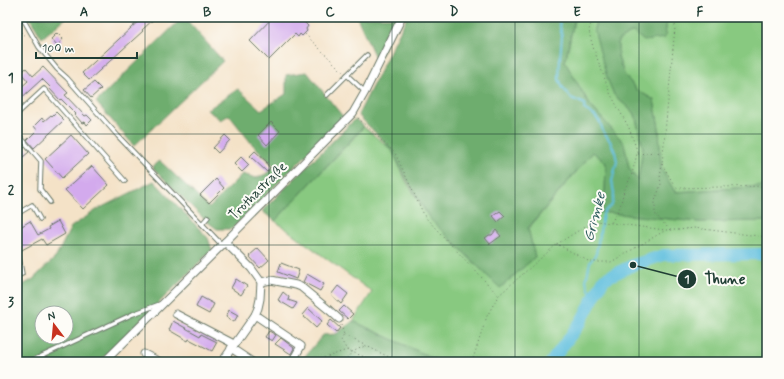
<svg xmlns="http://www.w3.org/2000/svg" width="784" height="379" font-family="Mynerve,sans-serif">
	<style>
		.green { fill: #88c980; stroke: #54835a }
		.forest { fill: #6ead6e; stroke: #467551; fill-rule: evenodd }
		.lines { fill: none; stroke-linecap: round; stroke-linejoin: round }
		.stream { stroke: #60bfde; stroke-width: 2 }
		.river { stroke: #60bfde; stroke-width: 12 }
		.building { fill: #d3aaed }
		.service-casing { stroke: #6a7767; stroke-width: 5.5 }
		.minor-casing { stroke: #6a7767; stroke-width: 9 }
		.path { stroke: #6a7767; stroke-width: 1; stroke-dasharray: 1 3; stroke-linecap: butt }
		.service { stroke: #fff; stroke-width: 3.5 }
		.minor { stroke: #fff; stroke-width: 7 }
		.grid { fill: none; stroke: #1f3d34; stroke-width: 1; stroke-opacity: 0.55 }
		.labels { text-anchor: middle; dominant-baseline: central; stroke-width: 4; stroke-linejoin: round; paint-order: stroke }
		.street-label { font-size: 14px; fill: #1f3d34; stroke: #fdfcf7 }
		.water-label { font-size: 15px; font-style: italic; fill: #2f5e5e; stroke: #fdfcf7 }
		.leader { fill: none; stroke: #1f3d34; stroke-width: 1.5 }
		.callout-dot { fill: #1f3d34; stroke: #fdfcf7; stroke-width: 1.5 }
		.mark-label { font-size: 12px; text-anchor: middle; font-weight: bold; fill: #fff }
		.callout-label { font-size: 15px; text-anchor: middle; font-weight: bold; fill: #1f3d34; stroke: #fdfcf7; stroke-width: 4; stroke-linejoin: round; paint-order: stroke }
		.neatline { fill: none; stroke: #1f3d34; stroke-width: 1.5 }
		.grid-label { font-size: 13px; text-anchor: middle; font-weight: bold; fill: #1f3d34 }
	</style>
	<rect width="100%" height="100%" fill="#fdfcf7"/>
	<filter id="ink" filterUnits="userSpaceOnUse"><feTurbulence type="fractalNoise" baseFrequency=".025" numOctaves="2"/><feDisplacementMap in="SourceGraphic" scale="8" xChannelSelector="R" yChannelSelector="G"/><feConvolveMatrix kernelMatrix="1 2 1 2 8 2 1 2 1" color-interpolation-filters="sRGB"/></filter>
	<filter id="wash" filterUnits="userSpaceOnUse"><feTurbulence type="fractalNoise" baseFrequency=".012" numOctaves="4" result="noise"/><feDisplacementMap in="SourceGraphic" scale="16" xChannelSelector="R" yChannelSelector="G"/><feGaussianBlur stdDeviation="0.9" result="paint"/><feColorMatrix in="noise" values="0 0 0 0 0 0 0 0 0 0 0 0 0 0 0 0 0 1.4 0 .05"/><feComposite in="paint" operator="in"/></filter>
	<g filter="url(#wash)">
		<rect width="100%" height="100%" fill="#f4e2c7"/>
		<g class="green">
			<path d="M575,17H597L594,29L614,95L635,114L643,148L638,181L629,169L624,143L590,105L565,62Z"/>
			<path d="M667,17H767V186L675,192L661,168L659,128L654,100L637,90L624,74L618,57V40L633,32L665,38Z"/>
			<path d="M364,127L392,150L406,181L430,219L500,288L535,257L528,229L593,152L606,163L605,190L599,212L699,222L767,221V362H441L353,321L372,292L275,221Z"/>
		</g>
		<g class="forest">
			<path d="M29,17H67L42,38Z"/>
			<path d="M183,17H184L223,61L134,146L96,102Z"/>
			<path d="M357,17H399L377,62Z"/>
			<path d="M407,17H575L565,62L590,105L624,143L629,168L638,181L643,148L635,114L614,95L607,78L594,29L597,17H667L665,38L644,41L633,32L618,40V57L624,74L637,90L654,100L659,128L661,168L675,192L767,186V221L699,222L599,212L605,190L606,163L593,152L528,228L535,257L500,288L430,219L407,180L392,150L358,115Z"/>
			<path d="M307,72L344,118L285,176L232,229H217L205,220L152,167L160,161L193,192L209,208L242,174L256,178L266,174L274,166L252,144L229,115L221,120L207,110L238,89L261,110L286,94V75Z"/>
			<path d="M355,119L364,126L275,221L262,211Z"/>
			<path d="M154,181L208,238L212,250L99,362H17V288L32,280L56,257L71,227L98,209ZM42,313H66V337H42Z"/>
			<path d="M353,321L441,362H300L323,335L336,334Z"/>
		</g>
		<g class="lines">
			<g class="stream">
				<path d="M559,17V21L562,36L560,58L559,79L563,88L571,98L585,104L584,109L595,116L600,122L603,131L610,141L615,152L617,161L612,181L614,194L612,205L606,210L603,214L596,254L590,262L586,281L593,300"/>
				<path d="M340,362C351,358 353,358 364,362"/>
			</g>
			<path class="river" d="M551,362L580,323L604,279L633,265L664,255L767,254"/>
		</g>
		<g id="blocks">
			<g class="building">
				<path d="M143,17H156L142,30L143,31L89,80L82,73Z"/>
				<path d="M273,17H299L308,26L306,29L307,31L302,36L300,34L298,37L295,34L269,60L250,41Z"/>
				<path d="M57,33L63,39L57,46L51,39Z"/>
				<path d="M43,67L68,93L65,95L85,116L87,115L92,120L87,125L85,122L82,123L75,115L76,114L61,99L60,100L49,88L50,87L42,79L17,102V91L28,81L21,73L26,68L33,76Z"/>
				<path d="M94,82L101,89L91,98L84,90Z"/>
				<path d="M56,112L64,120L34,148L27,140L37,130L34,126L42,118L44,121L51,115L52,116Z"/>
				<path d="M271,122L280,131L267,145L258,135Z"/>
				<path d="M71,135L88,154L62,178L45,159Z"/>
				<path d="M225,135L230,140L218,153L213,148Z"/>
				<path d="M25,147L29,152L17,162V154Z"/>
				<path d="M255,151L267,162L266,163L270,168L267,172L250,156Z"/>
				<path d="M241,157L249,165L242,172L234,164Z"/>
				<path d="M92,166L109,185L83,209L65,190Z"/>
				<path d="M216,179L224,188L209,203L200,195Z"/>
				<path d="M500,211L505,216L498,222L493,216Z"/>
				<path d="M30,221L38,235L49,229L48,227L58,221L65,234L46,245L42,239L20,251L17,247V229Z"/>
				<path d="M496,230L501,236L490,244L485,238L489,235H492Z"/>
				<path d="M258,248L269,260L260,268L249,256Z"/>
				<path d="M281,263L299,270L296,279L278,272Z"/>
				<path d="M307,274L324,284L320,291L303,282Z"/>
				<path d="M236,279L247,286L241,295L231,288Z"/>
				<path d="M338,286L348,294L341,304L331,295Z"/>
				<path d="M283,292L289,297L288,300L297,303L293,309L278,300Z"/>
				<path d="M201,297L214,304L209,314L196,307Z"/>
				<path d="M344,306L353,314L348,319L339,311Z"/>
				<path d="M308,308L322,321L316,328L302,315Z"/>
				<path d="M229,310L238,315L234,322L226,317Z"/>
				<path d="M331,320L340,328L336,333L327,325Z"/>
				<path d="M173,321L200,336L201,334L217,342L212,351L189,339L188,341L169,330Z"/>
				<path d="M269,331L276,335L272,341L265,337Z"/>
				<path d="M281,338L294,348L291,354L275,344Z"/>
			</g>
		</g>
	</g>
	<g filter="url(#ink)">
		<use href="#blocks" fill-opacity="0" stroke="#6a7767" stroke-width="1"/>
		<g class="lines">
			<defs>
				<g id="service">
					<path d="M22,17L39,47L57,69L67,78L118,136L222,245"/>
					<path d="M347,75L365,92"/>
					<path d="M327,95L367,55"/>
					<path d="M17,114L44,89L125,181"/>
					<path d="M17,133L41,161L40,189L50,202"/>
					<path d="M17,214L32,205L40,219"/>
					<path d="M202,224L208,217"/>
					<path d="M17,252L19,258L22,274L17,276"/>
					<path d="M29,362L133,314L160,304"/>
				</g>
				<g id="minor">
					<path d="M261,282L271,280L296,285L301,287L329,310L339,319"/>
					<path d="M176,314L234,344"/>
					<path d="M255,315L301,346L292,362"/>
					<path d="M231,348L252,362"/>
					<path d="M144,354L160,362"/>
					<path d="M104,362L222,245L353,113L365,92L402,17"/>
					<path d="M222,362L255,315L258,308L260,299L261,282L251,268L225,242"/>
				</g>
			</defs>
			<use href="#service" class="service-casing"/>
			<use href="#minor" class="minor-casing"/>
			<g class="path">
				<path d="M593,17L589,30L590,36L593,47L610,93L629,128L637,150V154L632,174L624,191L620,207L611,223"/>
				<path d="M676,17L662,164L676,188L767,186"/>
				<path d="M17,25L22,34L25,35"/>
				<path d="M305,34L343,72"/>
				<path d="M358,118L395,153L425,217L498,295"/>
				<path d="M638,154L654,152L662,153"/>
				<path d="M662,164L660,178L661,184L655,201V214L670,230"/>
				<path d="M557,244L589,224L596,221L665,230"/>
				<path d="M341,325L344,335L341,340L347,350L377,362"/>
				<path d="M344,335L399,362"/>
				<path d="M317,362L324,358L347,350"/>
				<path d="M349,362L347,358L352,352L365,346"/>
				<path d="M472,362L487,316L498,296L557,244L590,262H611L666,230H679L694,228L767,237"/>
			</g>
			<use href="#service" class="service"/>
			<use href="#minor" class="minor"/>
		</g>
	</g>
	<path class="grid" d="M145,17V362M269,17V362M392,17V362M515,17V362M639,17V362M17,134H767M17,245H767"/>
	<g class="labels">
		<g class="street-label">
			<text transform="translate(258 191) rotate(-45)">Trothastraße</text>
		</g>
		<g class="water-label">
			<text transform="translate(595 217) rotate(-75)">Grimke</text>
		</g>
	</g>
	<path class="leader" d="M633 265L687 279"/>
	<g class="callout-dot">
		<circle cx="633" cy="265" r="4"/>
		<circle cx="687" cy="279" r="10"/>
	</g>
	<g class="mark-label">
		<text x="687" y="283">1</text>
	</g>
	<g class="callout-label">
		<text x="725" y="284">Thune</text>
	</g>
	<rect width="784" height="379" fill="none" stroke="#fdfcf7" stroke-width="44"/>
	<g transform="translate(54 325) rotate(344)"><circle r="19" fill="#fdfcf7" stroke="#a4b0a9"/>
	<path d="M0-3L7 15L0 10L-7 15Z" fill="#c8321e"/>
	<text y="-6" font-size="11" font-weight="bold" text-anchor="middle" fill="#1f3d34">N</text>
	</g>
	<path d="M36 52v6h101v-6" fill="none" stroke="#1f3d34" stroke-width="2"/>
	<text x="42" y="52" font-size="12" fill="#1f3d34" stroke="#fdfcf7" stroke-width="3" paint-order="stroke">100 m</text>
	<rect x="22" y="22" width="740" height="335" class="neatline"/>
	<g class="grid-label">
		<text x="84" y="16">A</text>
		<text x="207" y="16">B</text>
		<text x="330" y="16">C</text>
		<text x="454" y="16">D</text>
		<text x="577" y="16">E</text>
		<text x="700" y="16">F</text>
		<text x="11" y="82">1</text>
		<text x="11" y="194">2</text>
		<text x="11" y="306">3</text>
	</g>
</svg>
